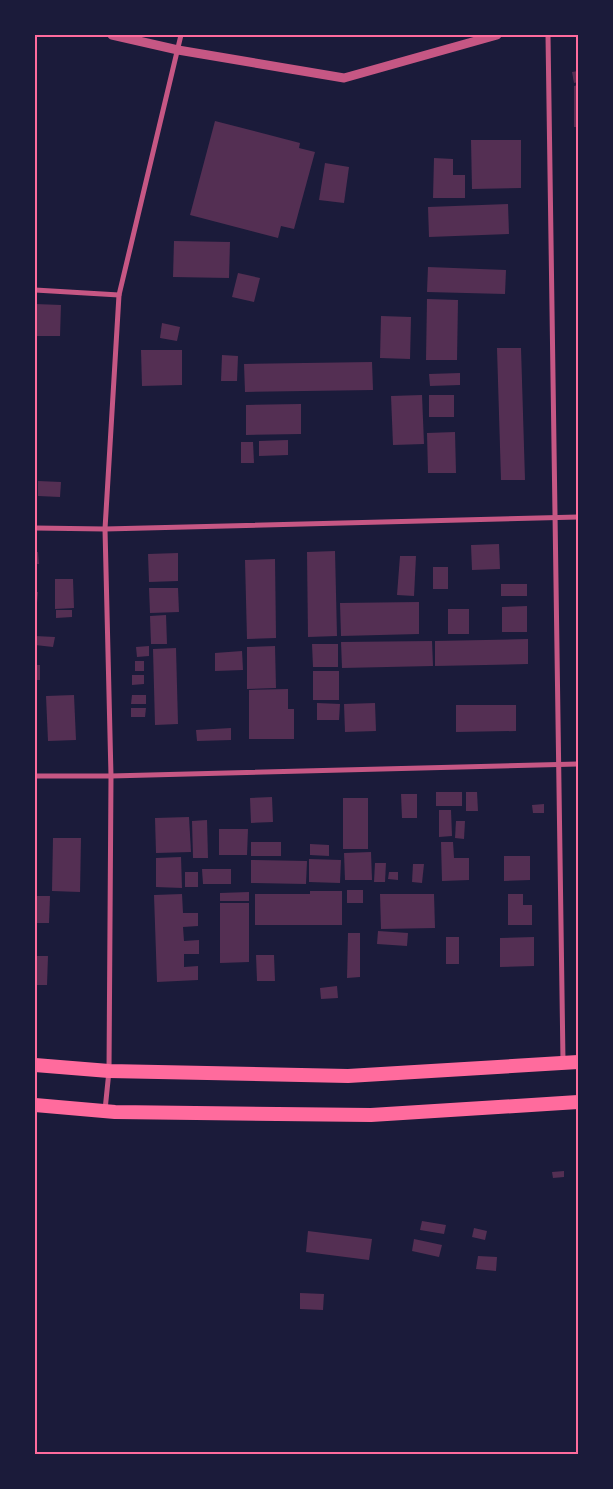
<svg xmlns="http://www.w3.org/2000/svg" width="613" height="1489" font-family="Roboto,sans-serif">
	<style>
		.building { fill: #542f53 }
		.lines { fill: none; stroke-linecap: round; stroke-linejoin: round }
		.minor { stroke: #c65784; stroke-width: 5 }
		.tertiary { stroke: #c65784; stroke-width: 9 }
		.trunk { stroke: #ff6b9d; stroke-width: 14 }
		.neatline { fill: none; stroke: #ff6b9d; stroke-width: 2 }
	</style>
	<rect width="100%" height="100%" fill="#1b1b3a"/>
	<g class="building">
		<path d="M578,71V82L574,83L572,72Z"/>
		<path d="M578,85V127H574V86Z"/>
		<path d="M215,121L300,143L299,148L315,152L294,229L281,226L278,238L190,215Z"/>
		<path d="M471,140H521V188L472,189Z"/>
		<path d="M434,158L453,159V175H465V198H433Z"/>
		<path d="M325,163L349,167L344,203L319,200Z"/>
		<path d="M508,204L509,234L429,237L428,207Z"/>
		<path d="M174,241L230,242L229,278L173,277Z"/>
		<path d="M428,267L506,270L505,294L427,292Z"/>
		<path d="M238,273L260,278L254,302L232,297Z"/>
		<path d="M427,299L458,300L457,360H426Z"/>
		<path d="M35,304L61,305L60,336H35Z"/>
		<path d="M381,316L411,317L410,359L380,358Z"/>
		<path d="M162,323L180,327L177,341L160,338Z"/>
		<path d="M497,348H521L525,480H501Z"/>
		<path d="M141,350H182V385L142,386Z"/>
		<path d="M222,355L238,356L237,381H221Z"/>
		<path d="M372,362L373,390L245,392L244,364Z"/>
		<path d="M460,373V385L430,386L429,374Z"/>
		<path d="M422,395L424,444L393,445L391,396Z"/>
		<rect x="429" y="395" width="25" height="22"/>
		<path d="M301,404V434L246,435V405Z"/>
		<path d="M455,432L456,473H428L427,433Z"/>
		<path d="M288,440V455L259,456V441Z"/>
		<path d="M241,442H253L254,463H241Z"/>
		<path d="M38,481L61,482L60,497L38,496Z"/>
		<path d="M499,544L500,569L472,570L471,545Z"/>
		<path d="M335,551L337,636L308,637L307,552Z"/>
		<path d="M35,552H38L39,564H35Z"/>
		<path d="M178,553V581L149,582L148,554Z"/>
		<path d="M400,556H416L414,596L397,595Z"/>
		<path d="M275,559L276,638L247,639L245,560Z"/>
		<rect x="433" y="567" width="15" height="22"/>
		<path d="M55,579H73L74,608L55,609Z"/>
		<rect x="501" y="584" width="26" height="12"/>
		<path d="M149,588H178L179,612L150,613Z"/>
		<path d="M35,592H38L37,603H35Z"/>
		<path d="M419,602V634L341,636L340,603Z"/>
		<path d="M527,606V632H502V607Z"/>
		<rect x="448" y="609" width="21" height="25"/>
		<path d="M56,610H72V617L56,618Z"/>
		<path d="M166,615L167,644H151L150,616Z"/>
		<path d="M35,636L55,637L53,647L35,645Z"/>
		<path d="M528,639V664L435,666V641Z"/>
		<path d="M432,641L433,666L342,668L341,642Z"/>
		<path d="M312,644H338V667H313Z"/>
		<path d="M149,646V656L137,657L136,647Z"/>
		<path d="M275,646L276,688L247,689V647Z"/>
		<path d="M176,648L178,724L155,725L153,649Z"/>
		<path d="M242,651L243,670L215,671V653Z"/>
		<rect x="135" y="661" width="9" height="10"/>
		<rect x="35" y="665" width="5" height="15"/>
		<rect x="313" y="671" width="26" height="29"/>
		<path d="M132,675H144V684L132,685Z"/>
		<path d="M288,689V709H294V739H249V690Z"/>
		<path d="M74,695L76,740L48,741L46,696Z"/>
		<path d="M132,695H146V704H131Z"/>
		<path d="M317,703L340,704L339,720H317Z"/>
		<path d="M375,703L376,731L345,732L344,704Z"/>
		<path d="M456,705H516V731L456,732Z"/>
		<path d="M131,708H146L145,717H131Z"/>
		<path d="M231,728V740L197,741L196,730Z"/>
		<rect x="436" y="792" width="26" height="14"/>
		<path d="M466,792H477L478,811H466Z"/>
		<path d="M401,794H417V818H402Z"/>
		<path d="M272,797L273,822L251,823L250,798Z"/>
		<rect x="343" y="798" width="25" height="51"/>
		<path d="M544,804V813H533L532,805Z"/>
		<path d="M439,810H451L452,836L439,837Z"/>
		<path d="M189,817L191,852L156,853L155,818Z"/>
		<path d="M207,820L208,858H193L192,821Z"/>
		<path d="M456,821H465L464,839L455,838Z"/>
		<path d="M219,829H248L247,855H219Z"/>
		<path d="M53,838H81L80,892L52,891Z"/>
		<rect x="251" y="842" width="30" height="14"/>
		<path d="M441,842H453L454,858H469V880L442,881Z"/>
		<path d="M310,844L329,845V856L310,855Z"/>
		<path d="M371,852L372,880H345L344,853Z"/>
		<path d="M504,856H530V880L504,881Z"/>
		<path d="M181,857L182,888L156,887V858Z"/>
		<path d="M309,859L341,860L340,883L309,882Z"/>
		<path d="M251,860L307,861L306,884L251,883Z"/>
		<path d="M375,863H386L385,882H374Z"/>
		<path d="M413,864H424L422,883L412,882Z"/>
		<path d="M202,869H231V884H203Z"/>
		<rect x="185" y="872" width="13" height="15"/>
		<path d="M389,872H398V880L388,879Z"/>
		<rect x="347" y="890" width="16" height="13"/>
		<path d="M310,891H342V925H255V894H310Z"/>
		<path d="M249,892V901H220V893Z"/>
		<path d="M182,894L183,913H198V926L183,927L184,941L199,940V954H184V967L198,966V980L157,982L154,895Z"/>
		<path d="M380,894H434L435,928L381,929Z"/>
		<path d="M508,894H523V905H532V925H508Z"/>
		<path d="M35,896H50L49,923H35Z"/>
		<path d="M220,903H249V962L220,963Z"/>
		<path d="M378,931L408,933L407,946L377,944Z"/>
		<path d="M348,933H360V977L347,978Z"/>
		<rect x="446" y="937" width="13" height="27"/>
		<path d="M534,937V966L500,967V938Z"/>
		<path d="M256,955H274L275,981H257Z"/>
		<path d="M35,956H48L47,985H35Z"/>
		<path d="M337,986L338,998L321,999L320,988Z"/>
		<path d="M564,1171V1177L553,1178L552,1172Z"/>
		<path d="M422,1221L446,1225L444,1234L420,1230Z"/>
		<path d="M474,1228L487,1231L485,1240L472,1237Z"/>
		<path d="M308,1231L372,1239L369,1260L306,1252Z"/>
		<path d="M414,1239L442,1245L439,1257L412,1251Z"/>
		<path d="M478,1256L497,1257L496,1271L476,1269Z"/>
		<path d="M300,1293L324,1294L323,1310L300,1309Z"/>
	</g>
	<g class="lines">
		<g class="minor">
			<path d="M548,35L563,1061"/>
			<path d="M35,290L119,295"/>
			<path d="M35,528L105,529L578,517"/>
			<path d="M35,776H111L578,764"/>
			<path d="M105,1110L109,1071L111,776L105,529L119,295L181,35"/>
		</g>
		<path class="tertiary" d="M112,35L178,50L344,78L497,35"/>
		<g class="trunk">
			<path d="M35,1065L109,1071L348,1076L578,1062"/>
			<path d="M35,1105L115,1112L371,1115L578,1102"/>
		</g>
	</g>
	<rect width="613" height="1489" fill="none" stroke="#1b1b3a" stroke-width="72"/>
	<rect x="36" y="36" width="541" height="1417" class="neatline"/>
</svg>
